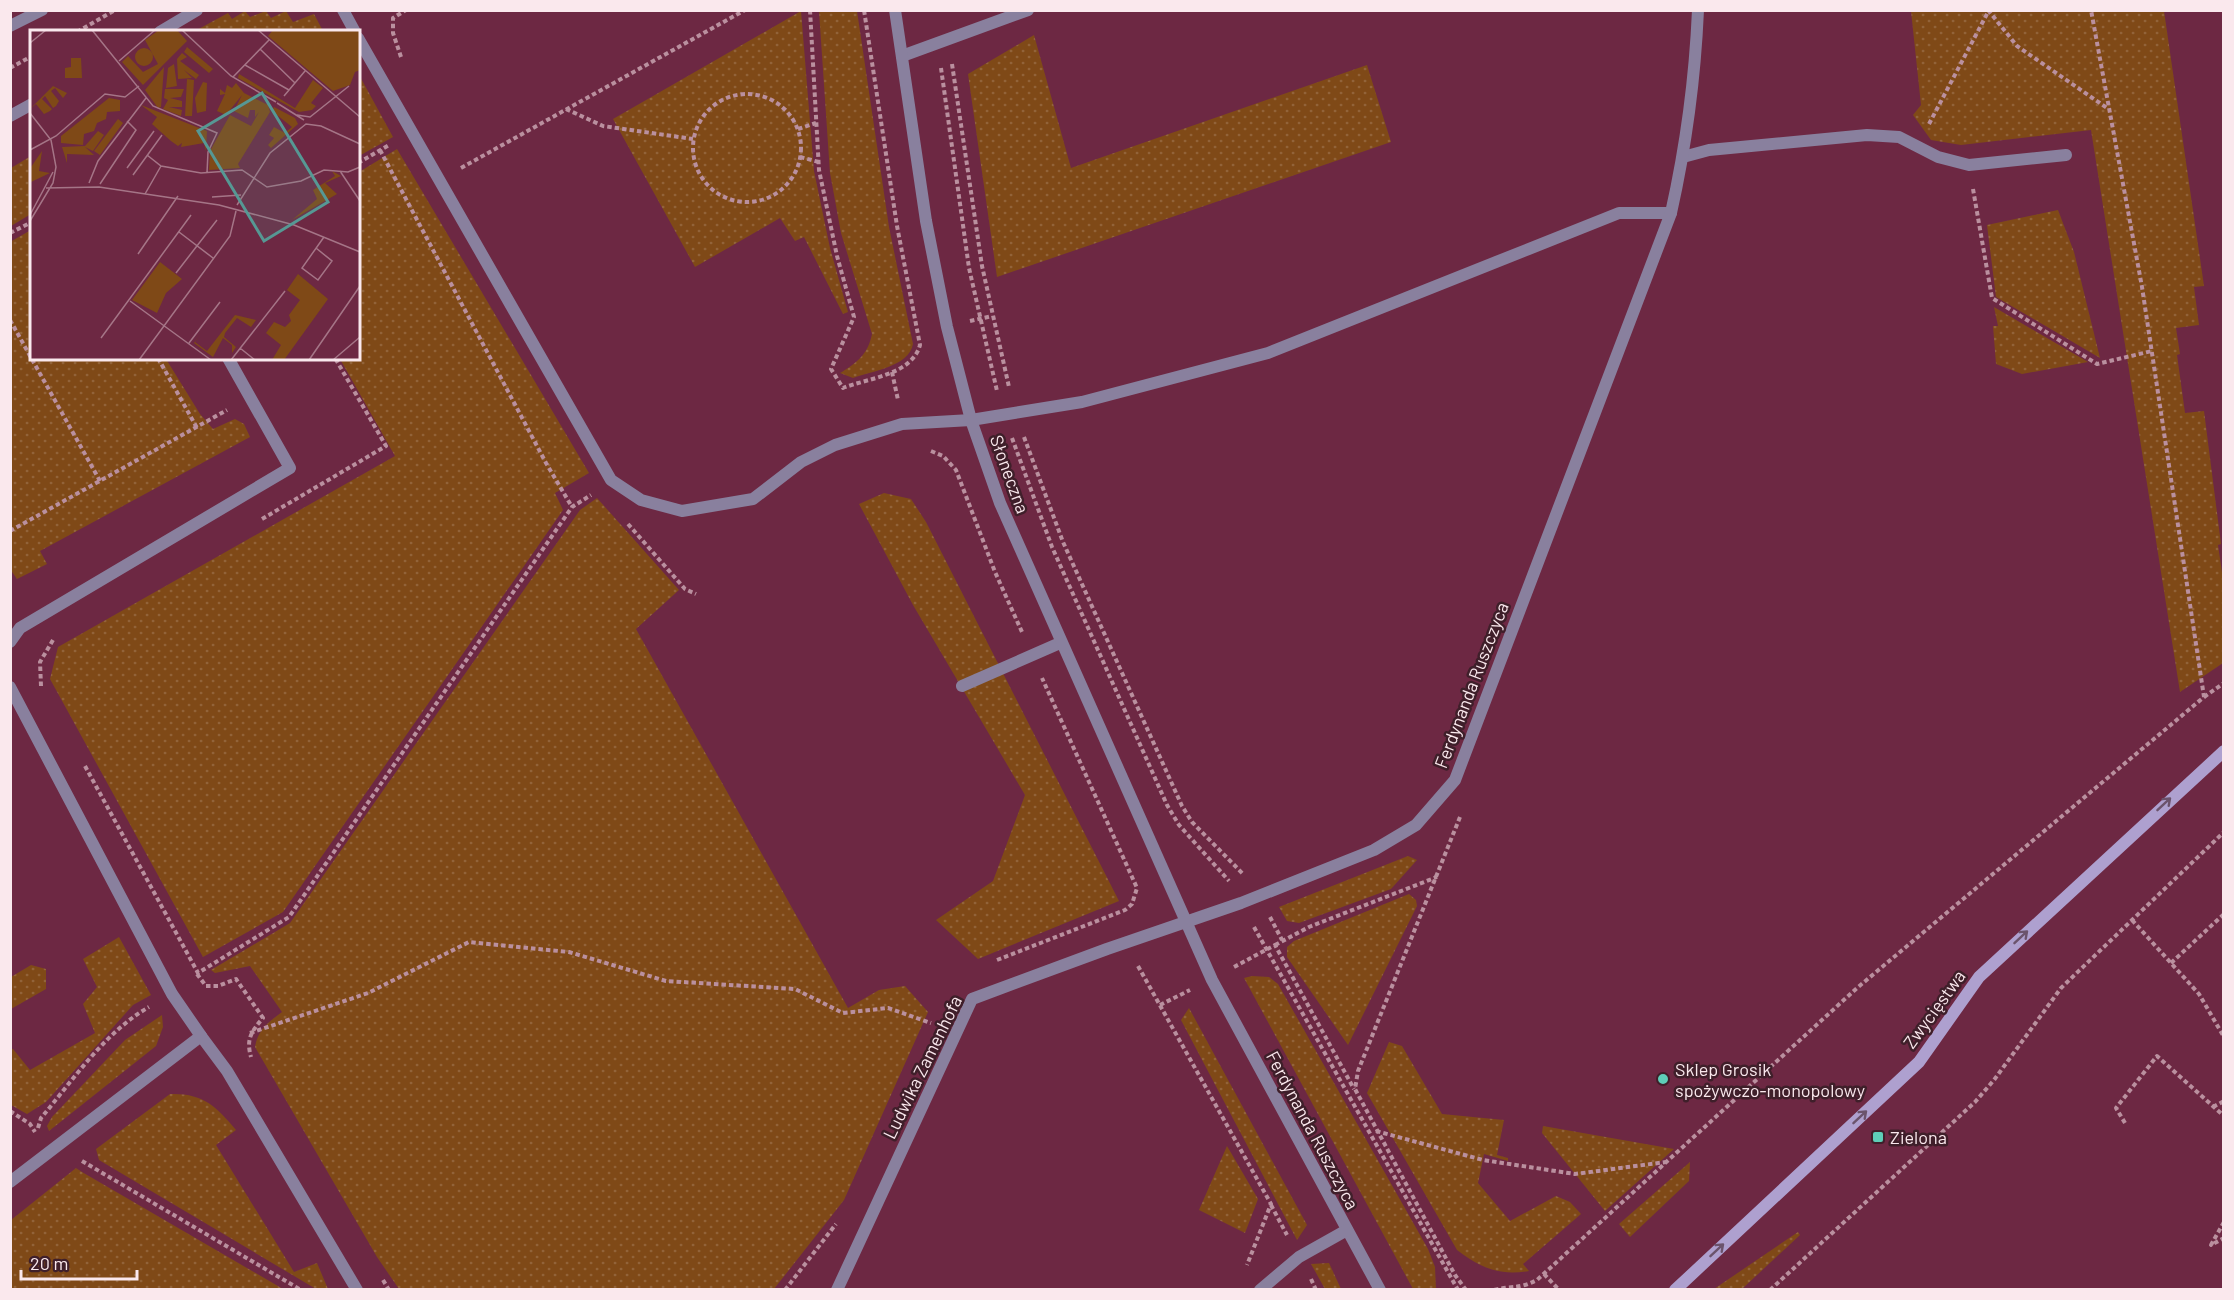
<svg xmlns="http://www.w3.org/2000/svg" width="2234" height="1300" font-family="Barlow,sans-serif">
	<style>
		.green { fill: url(#green-dots) }
		.lines { fill: none; stroke-linecap: round; stroke-linejoin: round }
		.path { stroke: #ba909f; stroke-width: 4; stroke-dasharray: 4.5 3; stroke-linecap: butt }
		.lane { stroke: #89809e; stroke-width: 12 }
		.street { stroke: #89809e; stroke-width: 12 }
		.secondary { stroke: #aea0cf; stroke-width: 12 }
		.oneway { stroke: #6b536c }
		.poi-dot { fill: #5eceb8; stroke: #3f1f2a; stroke-width: 2 }
		.labels { text-anchor: middle; dominant-baseline: central; stroke-width: 5; stroke-linejoin: round; paint-order: stroke }
		.street-label { font-size: 18px; fill: #fae8ed; stroke: #3f1f2a }
		.poi-label { font-size: 18px; fill: #fae8ed; stroke: #3f1f2a; text-anchor: start }
		.inset-road { fill: none; stroke: #a57587; stroke-width: 1.5 }
		.view { fill: #569894; fill-opacity: 0.15; stroke: #569894; stroke-width: 3 }
		.inset-edge { fill: none; stroke: #fae8ed; stroke-width: 3 }
	</style>
	<defs>
		<pattern id="green-dots" width="8" height="8" patternUnits="userSpaceOnUse" patternTransform="scale(1.5)"><rect width="8" height="8" fill="#7f4917"/><path d="M2 2h.1M6 6h.1" fill="none" stroke="#926339" stroke-width="1.8" stroke-linecap="round"/></pattern>
	</defs>
	<rect width="100%" height="100%" fill="#6d2843"/>
	<g class="green">
		<path d="M245,11L250,17L266,11L271,18L286,11L293,22L314,14L323,31H195L228,13L232,19Z"/>
		<path d="M801,11L814,171L830,248L848,312L843,314L804,237L795,241L780,218L695,267L613,119Z"/>
		<path d="M819,11H857L889,227L913,344C909,367 871,371 853,378L840,373C857,363 868,354 872,334L841,233L830,173Z"/>
		<path d="M1911,11H2164L2204,286L2194,287L2199,325L2176,328L2180,354L2177,355L2185,413L2204,411L2221,544L2218,545L2224,586L2223,663L2180,692L2091,130L1961,145L1931,140L1913,115L1921,105Z"/>
		<path d="M1034,35L1071,168L1367,65L1391,142L997,277L968,74Z"/>
		<path d="M358,73L393,137L359,156H358Z"/>
		<path d="M397,149L589,473L555,493L563,510L283,912L203,957L50,679L58,647L395,456L340,359L358,358L359,172Z"/>
		<path d="M31,156V214L11,226V168Z"/>
		<path d="M2058,210L2074,252L2100,358L1996,297L1987,225Z"/>
		<path d="M31,230L32,358L166,359L200,414L213,429L235,419L244,424L250,437L40,551L47,564L17,579L10,569V242Z"/>
		<path d="M1994,307L2088,362L2022,374L1996,364L1993,326H1998Z"/>
		<path d="M884,493L911,499L926,522L1119,901L978,959L936,920L993,881L1025,795L913,605L859,504Z"/>
		<path d="M597,498L679,590L636,629L848,1008L879,990L905,986L928,1012L844,1200L774,1289H399L377,1257L255,1047C258,1029 269,1022 282,1012L250,966L215,973L211,970L290,923L580,510Z"/>
		<path d="M1408,856L1417,860L1391,889L1299,923L1287,921L1279,907Z"/>
		<path d="M1409,894L1416,900L1417,906L1348,1045L1287,957V947L1294,941Z"/>
		<path d="M119,937L151,995L133,1005L46,1102L27,1114L11,1105V1049H13L30,1070L95,1033L83,1004L97,987L83,959Z"/>
		<path d="M31,965L46,969V989L11,1009V977Z"/>
		<path d="M1252,976L1269,977L1278,984L1428,1249L1435,1267L1436,1289H1413L1244,978Z"/>
		<path d="M1189,1008L1307,1225L1297,1240L1181,1020Z"/>
		<path d="M162,1015L163,1027L156,1046L49,1131L47,1126L52,1117L125,1040Z"/>
		<path d="M1389,1042L1402,1046L1442,1114L1504,1120L1497,1155L1508,1158V1161L1484,1154L1478,1183L1510,1221L1556,1196L1570,1202L1581,1214L1523,1264L1529,1271C1499,1276 1481,1268 1457,1250L1367,1093Z"/>
		<path d="M170,1094C203,1093 216,1106 236,1130L216,1145L294,1272L317,1263L328,1289H316L99,1160L96,1149Z"/>
		<path d="M1543,1126L1674,1149L1605,1211L1542,1133Z"/>
		<path d="M1227,1146L1258,1199L1245,1233L1199,1210Z"/>
		<path d="M1690,1162L1689,1181L1630,1237L1619,1224Z"/>
		<path d="M76,1168L82,1172L283,1289H11V1220Z"/>
		<path d="M1798,1232L1800,1235L1742,1289H1714Z"/>
		<path d="M1329,1263L1341,1289H1325L1311,1264Z"/>
	</g>
	<g class="lines">
		<g class="path">
			<path d="M810,10L819,170L837,256L854,317L831,369L843,388C868,378 912,375 920,345L897,226L864,10"/>
			<path d="M1988,10L2017,46L2107,108"/>
			<path d="M77,32L115,10"/>
			<path d="M401,57L393,33V18L406,10"/>
			<path d="M952,64L982,266L1009,387"/>
			<path d="M10,68L32,56"/>
			<path d="M941,68L969,268L997,391"/>
			<circle cx="747" cy="148" r="54"/>
			<path d="M566,109L603,126L693,139"/>
			<path d="M1929,124L1988,12"/>
			<path d="M798,129L816,123"/>
			<path d="M380,150L546,463L572,507"/>
			<path d="M800,157L819,162"/>
			<path d="M358,163L389,145"/>
			<path d="M461,168L745,10"/>
			<path d="M1973,189L1992,298L2097,364L2152,351"/>
			<path d="M10,233L32,222"/>
			<path d="M10,320L100,481"/>
			<path d="M970,321L992,316"/>
			<path d="M158,358L197,428"/>
			<path d="M892,372L898,400"/>
			<path d="M1024,437L1063,542L1182,806L1192,822L1243,874"/>
			<path d="M1012,438L1052,547L1167,805L1179,825L1229,881"/>
			<path d="M931,451L943,456L956,470L995,572L1022,632"/>
			<path d="M262,519L386,446L335,358"/>
			<path d="M628,524L685,589L696,594"/>
			<path d="M10,531L227,410"/>
			<path d="M41,686L40,662L53,640"/>
			<path d="M2204,697L2224,683"/>
			<path d="M85,766L198,973L289,917L572,507L591,495"/>
			<path d="M1460,817L1358,1071L1355,1089L1455,1275L1466,1290"/>
			<path d="M1270,917L1282,940"/>
			<path d="M2132,920L2199,994L2224,1037"/>
			<path d="M1254,927L1458,1290"/>
			<path d="M1275,945L1309,927L1437,877"/>
			<path d="M997,960L1125,910L1132,904L1137,888L1042,678"/>
			<path d="M2171,963L2224,914"/>
			<path d="M1138,966L1271,1204L1247,1265"/>
			<path d="M1234,967L1275,945L1354,1089"/>
			<path d="M197,974L206,986H218L236,979L263,1018C251,1032 246,1039 251,1057"/>
			<path d="M1160,1005L1190,990"/>
			<path d="M250,1033L368,993L469,942L569,952L666,981L795,989L843,1013L888,1008L931,1023"/>
			<path d="M2213,1107L2224,1101"/>
			<path d="M10,1111L30,1124L35,1132"/>
			<path d="M2125,1123L2116,1108L2157,1056L2224,1116"/>
			<path d="M38,1128L41,1118C73,1080 105,1032 149,1007"/>
			<path d="M1376,1131L1483,1160L1575,1174L1666,1162"/>
			<path d="M82,1161L301,1290"/>
			<path d="M1271,1205L1287,1235"/>
			<path d="M2224,1222L2211,1245L2224,1238"/>
			<path d="M1544,1274L1559,1290"/>
			<path d="M1311,1279L1316,1290"/>
			<path d="M383,1280L389,1290"/>
			<path d="M785,1290L836,1224"/>
			<path d="M1494,1290C1513,1285 1517,1290 1537,1280L1857,988L2204,697L2142,287L2091,10"/>
			<path d="M1770,1290L1975,1102L1994,1080L2061,988L2224,832"/>
		</g>
		<g class="lane">
			<path d="M343,10L355,32"/>
			<path d="M160,32L197,10"/>
			<path d="M358,38L611,480L641,500L682,511L753,499L801,462L835,445L902,424L971,420L1082,402L1268,353L1619,213H1671"/>
			<path d="M902,56L1028,10"/>
			<path d="M10,116L32,104"/>
			<path d="M1683,157L1709,150L1867,135L1899,137L1938,157L1969,165L2066,155"/>
			<path d="M10,642L20,628L290,468L228,358"/>
			<path d="M962,686L1060,643"/>
			<path d="M10,687L172,994L201,1036"/>
		</g>
		<g class="street">
			<path d="M895,10L926,221L947,327L971,420L1000,503L1212,980L1380,1290"/>
			<path d="M10,26L42,10"/>
			<path d="M10,1182L201,1036L227,1071L357,1290"/>
			<path d="M837,1290L972,999L1107,949L1241,903L1374,850L1416,825L1455,780L1671,213C1686,146 1695,79 1698,10"/>
			<path d="M1260,1290L1299,1257L1347,1230"/>
		</g>
		<path class="secondary" d="M1675,1290L1919,1062L1979,977L2224,751"/>
	</g>
	<defs><path id="oneway-shaft" d="M-6 0H5M1.5-3L5.5 0L1.5 3" fill="none" stroke-width="1.6" stroke-linecap="round" stroke-linejoin="round" transform="scale(1.5)"/></defs>
	<g class="oneway">
		<use href="#oneway-shaft" transform="translate(2164 804) rotate(-43)"/>
		<use href="#oneway-shaft" transform="translate(2021 937) rotate(-43)"/>
		<use href="#oneway-shaft" transform="translate(1860 1117) rotate(-43)"/>
		<use href="#oneway-shaft" transform="translate(1717 1250) rotate(-43)"/>
	</g>
	<g class="poi-dot">
		<circle cx="1663" cy="1079" r="6"/>
		<rect x="1872" y="1131" width="12" height="12" rx="3"/>
	</g>
	<g class="labels">
		<g class="street-label">
			<text transform="translate(1010 474) rotate(70)">Słoneczna</text>
			<text transform="translate(1471 685) rotate(-69)">Ferdynanda Ruszczyca</text>
			<text transform="translate(1934 1009) rotate(-54)">Zwycięstwa</text>
			<text transform="translate(922 1067) rotate(-64)">Ludwika Zamenhofa</text>
			<text transform="translate(1313 1130) rotate(62)">Ferdynanda Ruszczyca</text>
		</g>
		<g class="poi-label">
			<text x="1675" y="1069">Sklep Grosik<tspan x="1675" dy="21">spożywczo-monopolowy</tspan></text>
			<text x="1890" y="1137">Zielona</text>
		</g>
	</g>
	<g transform="translate(30 30)">
		<rect width="330" height="330" fill="#6d2843"/>
		<path d="M129,0H147L157,11L113,55L92,32L98,26L113,42L128,34L115,10ZM243,0H330V40L325,42L320,55L303,61L238,6ZM157,17L183,39L179,43L154,22ZM105 27a9 9 0 1 1 18 0a9 9 0 1 1-18 0ZM152,23L157,27L150,31L169,45L166,49L154,40L162,48L148,49L147,29ZM144,34L147,56L136,58L138,38ZM134,37L131,77L128,78L115,60ZM209,44L265,78L283,50L293,58L281,73L286,76L282,80L269,82L208,48ZM157,49L164,50L162,86H155ZM173,52L177,53L176,81L167,83L165,68ZM206,53L214,63L238,75L240,82L208,134L210,138L179,140L180,121L200,85L221,96L229,82L225,87V80H220L218,88L204,81L212,65L196,85L187,81L195,64L190,65V59L195,63L197,55L202,58ZM23,56L37,63L33,68L25,58L21,61L29,71L26,76L23,78L15,66L12,69L22,79L20,81L14,84L6,74L0,79ZM135,59H154L151,67L140,68L152,71V77H139L152,80L151,86L133,79L138,70L134,68ZM79,68L90,70V81L77,82L76,89L67,93L64,101L54,104L53,115L31,113V106ZM111,75L177,101L176,121L174,113L151,117L152,113L148,116L141,111L122,94L127,87ZM244,77L265,88L268,94L241,118L238,115L244,108L239,105L244,97L255,103L249,108L262,97L242,81ZM88,89L93,93L70,125L64,121ZM68,101L74,105L63,121L55,117L64,125L37,124V133L32,117L55,116ZM12,121L9,141L20,143L1,152V137ZM302,141L311,146L295,153L307,164L262,190L287,169L283,160L305,146ZM130,232L152,249L136,263L127,283L102,270ZM268,244L298,269L254,330H242L251,315L236,303L244,292L255,297L261,291L259,285L270,270L257,260ZM205,285L226,290L221,297L207,288L195,303L194,307L206,317L202,323V315L193,308L183,327L164,313L170,304L165,312L177,321Z" fill="#7f4917"/>
		<path d="M41,28H51L52,48H35V38L41,37Z" fill="#7f4917"/>
		<path class="inset-road" d="M62,0L123,76L187,103L178,122L177,143M152,0L201,46L246,72M228,0L330,87M0,13L16,0M230,19L265,53M89,31L125,0M215,35L259,60M203,47L239,10M254,66L275,41M247,73L274,90M0,83L21,110L26,137L23,153L0,191M267,85L280,87L319,56M0,120L26,106L75,64L95,67L109,56M117,125L131,136L171,143L212,140L237,157L271,151L294,140L318,142L330,137M97,138L124,101M310,141L330,171M103,145L132,105M59,153L68,131L116,68M70,154L106,100L97,91M16,158L69,157L189,175L264,195L330,222M115,164L131,136M182,167L211,165M207,175L240,123L276,94L291,96L330,114M0,185L23,142M149,202L183,228M286,218L302,231L288,250L272,238L294,207M108,224L148,166M146,243L187,190M100,271L181,330M71,308L161,185M159,313L190,272M210,318L225,330M109,330L200,206L206,181M201,330L255,261M279,330L330,256M303,330L330,307"/>
		<path class="view" d="M232,63L298,172L234,211L168,101Z"/>
		<rect width="330" height="330" class="inset-edge"/>
	</g>
	<rect width="2234" height="1300" fill="none" stroke="#fae8ed" stroke-width="24"/>
	<path d="M21 1270v9h116v-9" fill="none" stroke="#fae8ed" stroke-width="3"/>
	<text x="30" y="1270" font-size="18" fill="#fae8ed" stroke="#3f1f2a" stroke-width="4.5" paint-order="stroke">20 m</text>
</svg>
